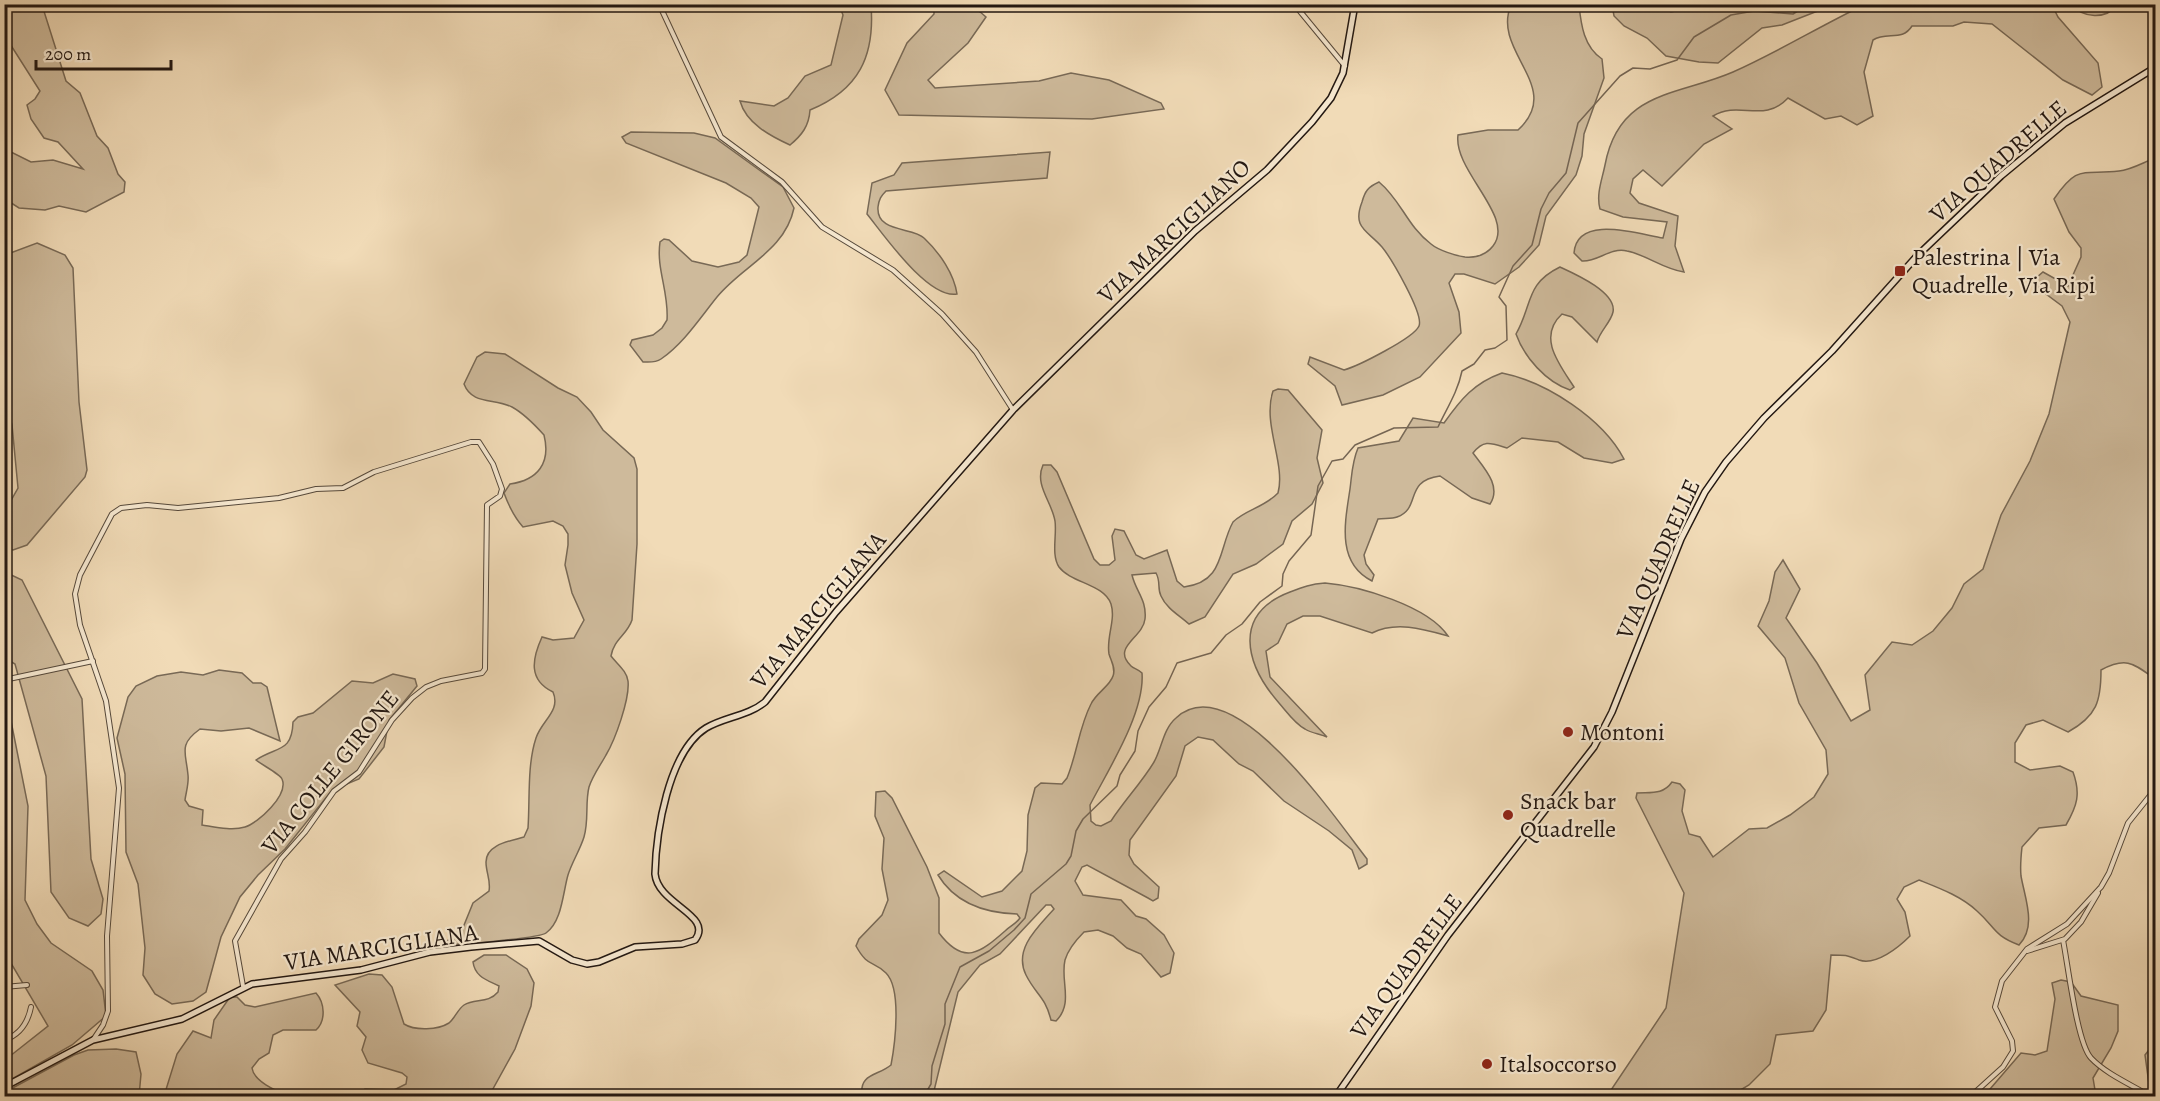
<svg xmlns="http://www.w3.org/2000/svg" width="2160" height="1101" font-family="Alegreya,serif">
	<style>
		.green { fill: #ceba9b; stroke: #786956; stroke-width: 1.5 }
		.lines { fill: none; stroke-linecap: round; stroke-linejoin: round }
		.stream { stroke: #756553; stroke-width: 1.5 }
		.street-casing { stroke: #56493b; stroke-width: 6 }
		.secondary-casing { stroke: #231812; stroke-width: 8 }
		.street { stroke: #f6e8d0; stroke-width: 4 }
		.secondary { stroke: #f6e8d0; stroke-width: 5 }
		.poi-dot { fill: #8f2418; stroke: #f6e8d0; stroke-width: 2 }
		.labels { text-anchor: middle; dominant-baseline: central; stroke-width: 4.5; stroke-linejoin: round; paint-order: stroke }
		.street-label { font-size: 24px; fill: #231812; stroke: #f6e8d0 }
		.poi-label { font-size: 24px; fill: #231812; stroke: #f6e8d0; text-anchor: start }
	</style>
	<rect width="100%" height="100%" fill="#f1dbb7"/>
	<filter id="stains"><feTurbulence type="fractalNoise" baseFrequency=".00333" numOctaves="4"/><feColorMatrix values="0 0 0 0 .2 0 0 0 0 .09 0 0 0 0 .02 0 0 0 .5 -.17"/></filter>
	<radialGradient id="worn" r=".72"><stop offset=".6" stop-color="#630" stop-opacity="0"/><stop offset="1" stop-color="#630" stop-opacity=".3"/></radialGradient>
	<g class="green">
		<path d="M5,4L42,5L66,81L80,93L97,136L108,148L118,174L125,182L124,192L86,212L59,206L45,210L19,208L5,199V149L31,162L53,160L83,169L58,142L44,138L31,119L27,105L35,99L40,91L5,36Z"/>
		<path d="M839,5H871C875,56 859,90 810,110C809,126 802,135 790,145C770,136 746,123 740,101L774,106L788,98L805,76L831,65L843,15Z"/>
		<path d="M934,5C952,4 973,3 986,17L968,43L928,80L935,88L1039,81L1071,73L1109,80L1161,103L1164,109L1092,119L899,115L885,90L907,43L934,14Z"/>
		<path d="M1511,5H1579C1581,25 1584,47 1602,59L1604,78L1584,134L1582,156L1576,175L1546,216L1539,245L1519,267L1495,284L1464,274H1455L1449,283L1459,312L1461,333L1420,377L1383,395L1342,405L1335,386L1308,364L1310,357L1344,370C1358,366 1414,338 1419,326C1424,314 1391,258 1382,247C1367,230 1352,228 1362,202C1365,191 1368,187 1379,182C1401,200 1407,226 1431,244C1438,250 1456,256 1465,257C1477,258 1486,255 1493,246C1516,217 1453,171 1458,135L1488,130H1518C1565,87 1491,52 1511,5Z"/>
		<path d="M1690,5H1763L1771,9L1783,10L1787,5H1833L1782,25L1762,28L1718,63L1699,62L1666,56L1647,38L1624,26L1614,16L1612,5H1659L1671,12L1680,10Z"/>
		<path d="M1864,5H2052L2058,17L2098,63L2102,87L2092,95L2063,80L1992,24L1964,22L1953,26H1912C1902,42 1887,31 1873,40L1864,72L1873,116L1857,125L1841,116L1825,119L1788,98C1764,124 1739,100 1713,116L1732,129L1704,144L1662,186L1643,170L1633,179L1630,193L1639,203L1678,216L1675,246L1684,272C1663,269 1647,255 1627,251C1610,247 1598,262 1582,261L1574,253C1577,213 1641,235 1663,238L1667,222L1623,217L1600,209C1596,194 1602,180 1605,165C1619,90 1678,96 1733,72C1778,52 1820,26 1864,5Z"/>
		<path d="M2072,5H2117C2106,20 2083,18 2072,5Z"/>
		<path d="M631,132L694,133L715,138L783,187L794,208C785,251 742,266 717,297C700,318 684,343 661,359C655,363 650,362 643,362L630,345L632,340L653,335L662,328L667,320C669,292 656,269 660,242L664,239L669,240L692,261L718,267L739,262L747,255L759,207L751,198L726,183L626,143L622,137Z"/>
		<path d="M1050,152L1047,178L886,191C881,196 879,199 878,207C876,233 913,227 924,238C940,253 954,274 957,294C928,299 884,235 867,214L872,183L894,175L902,163Z"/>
		<path d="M2155,158V679C2134,664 2127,656 2101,670C2101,701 2097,716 2068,732L2043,720L2026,725L2015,743V762L2030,770L2060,766L2073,772C2081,794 2077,806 2066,825L2039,828L2022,847C2021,856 2020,866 2021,876C2025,899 2037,926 2019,945C1993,935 1996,928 1977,911C1961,896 1939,888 1919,880L1904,887L1897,899L1905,912L1910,936C1899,947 1876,966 1859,960C1846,955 1847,955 1831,955L1826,1010L1813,1031L1776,1035L1770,1064L1749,1085L1737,1092L1735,1096H1607L1666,1008L1684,893L1636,798L1637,793C1651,792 1663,795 1672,782L1680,784L1685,790L1682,811L1689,834L1700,837L1713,857L1749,829L1767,828L1790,815L1814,797L1828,774L1826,750L1799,703L1785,658L1758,626L1769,601L1775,572L1783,560L1800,589L1786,618L1817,663L1851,721L1870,710L1865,675L1892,642L1912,645L1933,631L1952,608L1964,584L1983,569L2001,515L2030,461L2049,414L2070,322L2062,306L2038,288L2036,278L2043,272L2068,286L2081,257V248L2069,232L2054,199C2078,164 2082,175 2119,171C2131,170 2144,162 2155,158Z"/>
		<path d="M37,243L65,255L73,268L79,402L87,470L85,477L27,545L13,550L4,548L5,511L18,488L12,425L5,399V255Z"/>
		<path d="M1560,267C1573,273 1617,292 1613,312C1611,322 1600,331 1597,342L1572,317L1562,314C1537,337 1559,364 1574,387L1570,390C1546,382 1524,357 1516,334C1533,304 1525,284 1560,267Z"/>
		<path d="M485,352L505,354L558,388L577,397L591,412L603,430L634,458L637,469V544L632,620C627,635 614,639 611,656C617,664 627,671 628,681C630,699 615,740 606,755C600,766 593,775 589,787C585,803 589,820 584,837C580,850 572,862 568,875C563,892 562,922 546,933C540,938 451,946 443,944L462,930L473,903L489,891C491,880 486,873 486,862C486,844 511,841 524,837L528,828C530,800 527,765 536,738C542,720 561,711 553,692C528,680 532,659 542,637L553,640L574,638L584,620L572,593L565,565L568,545V534L563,526L553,521L523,527C515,518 508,504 504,493L510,484C538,480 551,463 544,435C535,425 523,413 512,407C494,398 472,405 464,384L477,357Z"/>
		<path d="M1502,373C1547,382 1603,419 1624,459L1612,463L1584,458L1558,442L1522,438L1507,448C1491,443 1484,439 1473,453C1484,468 1502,486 1490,504L1472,498L1440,476C1403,481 1422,508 1397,517C1392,519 1384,518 1378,519L1364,555L1366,564L1374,575L1372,581C1336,563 1345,522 1350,489C1352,474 1352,462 1358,448L1399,441L1413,418L1444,423C1461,399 1474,383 1502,373Z"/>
		<path d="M1278,389L1288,390L1322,430L1317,458L1323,483L1312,504L1292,521L1283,544L1256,564L1233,574L1205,617L1189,624C1180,616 1166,608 1161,596C1157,588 1161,582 1156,573L1132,575C1136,592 1147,600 1145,619C1143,638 1111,647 1131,666C1134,669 1138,669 1142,673C1145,713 1108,770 1090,805L1091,821L1096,825L1101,826L1111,821C1124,801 1142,782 1154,762C1162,748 1163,729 1176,718C1233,665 1337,821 1367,859V864L1359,869L1352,850L1329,831L1284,801L1253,771L1239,764L1213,740L1198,737L1185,746L1176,776L1130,840L1129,855L1134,864L1159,887L1158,898L1153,901L1148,898L1087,865L1082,867L1075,881L1083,895L1121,900L1136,916L1146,919L1164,935L1174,953L1170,973L1161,977L1141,954L1127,948L1113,936L1098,930L1084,932C1076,940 1068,950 1065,960C1060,981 1074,1003 1056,1021L1051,1020C1045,996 1036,995 1026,975C1013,949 1038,927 1054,909L1051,905H1046L1000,954L980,965L958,992L933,1095L862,1096C859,1073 878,1076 891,1065C895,1044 902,989 886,973C873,960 868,968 856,946L859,939L882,915L888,900L882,869L884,838L875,816L876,792L885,791L892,798L927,867L939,898V933C964,966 980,953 1005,931C1010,926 1016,924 1020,918L1017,914C984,913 955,903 938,875L944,871L982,897L1002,891L1022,871L1027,851L1028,815L1035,788L1041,783L1062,784L1067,778C1077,754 1079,727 1091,704C1096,693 1110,686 1113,676C1116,668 1111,661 1109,654C1106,637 1116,620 1111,604C1104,584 1071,583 1059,567C1051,555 1057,535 1055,521C1052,502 1034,485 1043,465H1051L1057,472L1094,559L1100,565H1109L1115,560L1112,536L1115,529L1124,531L1136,555L1144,559L1167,550L1177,581L1184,587C1225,582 1218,549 1233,522C1245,510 1265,507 1278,493C1286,464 1262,424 1273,391Z"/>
		<path d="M5,572L22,580L82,699L91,859L103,899L101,914L88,926L69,918L51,892L46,776L15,664L5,658Z"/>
		<path d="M1325,583C1360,586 1428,606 1448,636C1423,629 1396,621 1372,633L1320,616H1303L1287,624L1278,643L1266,651L1270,677L1327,737C1320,734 1311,733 1305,729C1295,724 1286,711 1279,703C1245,664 1232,614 1290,592C1303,587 1311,584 1325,583Z"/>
		<path d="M219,670L242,673L253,683H261L267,687L280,741L249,728L221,731L200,729C178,745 186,752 188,775C189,784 186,792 185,800L189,806L203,810L202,825C215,827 232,831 245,827C258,823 289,795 282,779C280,774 262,765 256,760C277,746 292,753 293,722L298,717L313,713L352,681L373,683L393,674L415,679L417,686L389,720L384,747L359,779L332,790L285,849L258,875L240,897L221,937L206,992L193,1001L172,1004L155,994L143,975L145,948L138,884L126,852L125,774L117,738L128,697L136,686L157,676L181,672L203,675Z"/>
		<path d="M4,717L11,721L28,806L25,900L37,924L51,943L92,971L103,990L106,1016L72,1045L5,1083V1060L48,1026L5,953Z"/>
		<path d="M484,955H506L527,969L534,983L531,1006L515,1049L489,1096H357L365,1089L394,1090L406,1084L407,1077L402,1073L368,1063L362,1050L366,1037L357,1026L360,1012L335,985L369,974L382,975L392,987L404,1024C415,1031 438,1030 449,1023C455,1018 458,1009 464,1005C475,998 488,1004 498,992L499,986C487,980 475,977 473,962Z"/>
		<path d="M2061,980L2071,982L2081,996L2118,1005V1031L2111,1048L2093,1078L2096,1096H1984L2021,1053L2035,1055L2047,1051L2055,999L2052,983Z"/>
		<path d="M316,993C325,1003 326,1021 316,1030H283L273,1035L269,1053L259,1059L252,1068C254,1082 277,1091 289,1096H164L177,1054L193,1031L211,1038L214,1020L230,997H237L245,1005L255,1007Z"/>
		<path d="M2155,1042V1085L2149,1084L2145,1055Z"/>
		<path d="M116,1049L136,1052L141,1074L139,1096H5V1092L74,1055L88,1050Z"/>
	</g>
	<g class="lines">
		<g class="stream">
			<path d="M1794,12L1798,4"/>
			<path d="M924,1096L931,1084L932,1066L945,1024V1004L960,967L989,951L1014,930L1025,918L1031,894L1066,864L1071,856L1076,831L1083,819L1117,786L1120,775L1135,751L1138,731L1149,707L1166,687L1177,663L1211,653L1226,635L1242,624L1260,602L1282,586L1283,574L1289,561L1311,535L1318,486L1332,461L1343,459L1355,445L1394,428L1438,427C1447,408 1458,391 1462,371L1474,364L1485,350L1495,348L1507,340L1506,306L1499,297L1513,266L1532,245L1541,209L1549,193L1566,173L1578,123L1620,76L1633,68L1650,69L1677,60L1694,37L1731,15L1754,11L1793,14L1809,4"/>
		</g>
		<defs>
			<g id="street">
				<path d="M659,4L721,137L782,182L822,227L893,270L942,314L976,352L1013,410"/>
				<path d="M1294,4L1345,66"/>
				<path d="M4,680L93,661"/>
				<path d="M2063,940C2068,965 2077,1043 2091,1058C2106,1074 2132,1085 2150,1096"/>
				<path d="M2027,951L2065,939L2081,922L2098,893"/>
				<path d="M4,987L27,985"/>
				<path d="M4,1040C20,1035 28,1022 31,1007"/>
				<path d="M93,1040L103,1025L108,1011L107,936L119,788L106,701L80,625L75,594L80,575L112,514L121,508L147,505L178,508L279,498L316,489L343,488L374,472L471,442H479L493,464L502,489L500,496L487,505L485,669L482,673L441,681L426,687L412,698L392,720L359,772L334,791L305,832L281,859L235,941L243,986"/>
				<path d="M1971,1096L2003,1067L2013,1051L2012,1041L1995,1007L2002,981L2027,949L2067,924L2101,887L2109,873L2128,823L2156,788"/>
			</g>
			<g id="secondary">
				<path d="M4,1087L93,1040L182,1019L252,984L361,970L430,952L471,947L539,941L572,960L587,964L599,962L635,947L682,944L695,940C714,915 658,905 655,874C656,833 668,752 706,728C724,717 748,716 765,702L836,612L1013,410L1195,231L1267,170L1312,122L1331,98L1343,73L1355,4"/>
				<path d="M1336,1096L1448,935L1594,747L1612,712L1681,539L1705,492L1726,462L1764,418L1832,351L1917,256L2001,176L2065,123L2156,67"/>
			</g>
		</defs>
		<use href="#street" class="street-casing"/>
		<use href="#secondary" class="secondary-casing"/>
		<use href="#street" class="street"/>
		<use href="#secondary" class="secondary"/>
	</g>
	<g class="poi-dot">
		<rect x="1894" y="265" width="12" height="12" rx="3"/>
		<circle cx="1568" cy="732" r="6"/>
		<circle cx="1508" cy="815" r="6"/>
		<circle cx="1487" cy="1064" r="6"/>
	</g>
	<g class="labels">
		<g class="street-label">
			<text transform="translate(1998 161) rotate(-41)">VIA QUADRELLE</text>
			<text transform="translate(1174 231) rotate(-43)">VIA MARCIGLIANO</text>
			<text transform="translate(1658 559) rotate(-66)">VIA QUADRELLE</text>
			<text transform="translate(818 610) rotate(-50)">VIA MARCIGLIANA</text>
			<text transform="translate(330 772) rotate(-51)">VIA COLLE GIRONE</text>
			<text transform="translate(381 947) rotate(-9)">VIA MARCIGLIANA</text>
			<text transform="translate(1406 966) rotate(-54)">VIA QUADRELLE</text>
		</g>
		<g class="poi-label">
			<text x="1912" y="257">Palestrina | Via<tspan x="1912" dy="28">Quadrelle, Via Ripi</tspan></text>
			<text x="1580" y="732">Montoni</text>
			<text x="1520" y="801">Snack bar<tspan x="1520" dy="28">Quadrelle</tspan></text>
			<text x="1499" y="1064">Italsoccorso</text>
		</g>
	</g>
	<rect width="2160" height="1101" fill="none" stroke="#f1dbb7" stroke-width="24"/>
	<rect x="6" y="6" width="2148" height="1089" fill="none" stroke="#231812" stroke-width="3"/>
	<rect x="12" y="12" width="2136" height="1077" fill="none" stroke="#231812" stroke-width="1.5"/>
	<path d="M36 60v9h135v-9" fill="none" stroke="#231812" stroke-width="3"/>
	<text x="45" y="60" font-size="18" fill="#231812" stroke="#f6e8d0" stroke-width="4.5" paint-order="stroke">200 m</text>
	<rect width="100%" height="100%" filter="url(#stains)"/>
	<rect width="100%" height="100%" fill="url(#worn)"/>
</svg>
